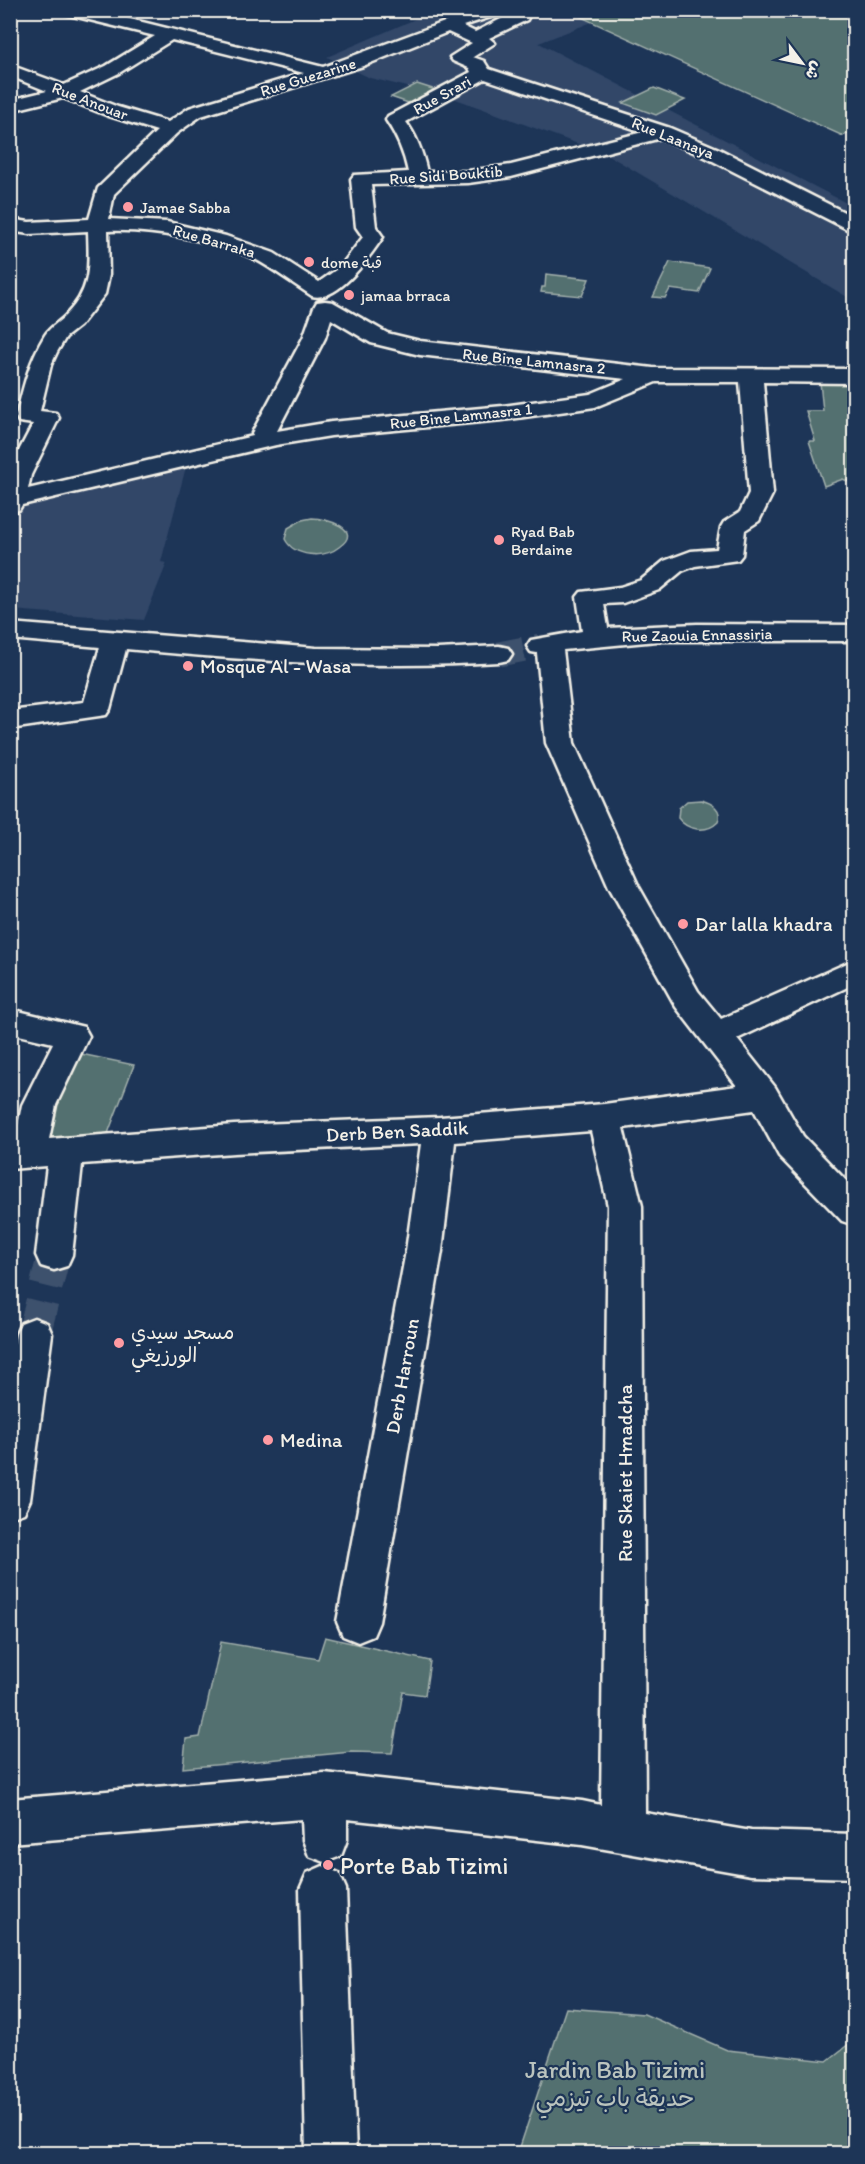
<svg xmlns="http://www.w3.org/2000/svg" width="865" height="2164" font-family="Itim,'Playpen Sans Arabic',sans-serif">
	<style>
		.built { fill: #304668 }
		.green { fill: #52706f; stroke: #a3b0ac; stroke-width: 1.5 }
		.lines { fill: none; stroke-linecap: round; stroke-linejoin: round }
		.minor-tunnel-far1 { stroke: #3d516d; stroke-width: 25; stroke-dasharray: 25 13; stroke-linecap: butt }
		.minor-tunnel { stroke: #3d516d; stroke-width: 33; stroke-dasharray: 33 16; stroke-linecap: butt }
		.minor-casing { stroke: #f4f1e8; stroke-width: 5 }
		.minor { fill: #1d3557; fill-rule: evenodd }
		.poi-dot { fill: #ff9aa2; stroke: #1d3557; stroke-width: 2 }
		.labels { text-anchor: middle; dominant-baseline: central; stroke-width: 4.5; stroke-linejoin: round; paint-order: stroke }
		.far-street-label { font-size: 16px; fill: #f4f1e8; stroke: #1d3557 }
		.far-poi-label { font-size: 16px; fill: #f4f1e8; stroke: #1d3557; text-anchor: start }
		.poi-label { font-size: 20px; fill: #f4f1e8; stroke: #1d3557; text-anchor: start }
		.street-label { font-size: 20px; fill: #f4f1e8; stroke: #1d3557 }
		.near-poi-label { font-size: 24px; fill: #f4f1e8; stroke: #1d3557; text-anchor: start }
		.near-park-label { font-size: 24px; fill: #bbc4be; stroke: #1d3557 }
	</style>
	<rect width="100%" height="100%" fill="#1d3557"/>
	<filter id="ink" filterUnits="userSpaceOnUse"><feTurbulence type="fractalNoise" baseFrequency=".0167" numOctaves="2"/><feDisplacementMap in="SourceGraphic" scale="12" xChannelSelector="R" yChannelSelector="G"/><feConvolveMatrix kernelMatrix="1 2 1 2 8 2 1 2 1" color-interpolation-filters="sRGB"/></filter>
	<g filter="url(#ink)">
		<g class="built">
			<path d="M402,11H573L571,12L592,22L539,43L854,207V301L608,155L453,98L370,78L327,57L420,17Z"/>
			<path d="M186,467L161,562L167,563L144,620L11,610L10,520L23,502Z"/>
		</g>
		<g class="green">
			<path d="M573,10L854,11V131L843,136L570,12Z"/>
			<path d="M417,84L442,92L417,106L391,97Z"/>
			<path d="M654,88L685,100L656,115L623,103Z"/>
			<path d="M670,262L710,268L699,293L670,289L665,298L653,297Z"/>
			<path d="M546,274L589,279L582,296L541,292L542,287H545Z"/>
			<path d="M820,382L854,384V484L843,479L824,486L809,441H815L806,411H823Z"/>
			<path d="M312,518C325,518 365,529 339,547C324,559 294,557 285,539L288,528L302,520Z"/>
			<path d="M701,800C712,803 723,809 718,822C706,834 687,830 678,818L679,808L687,801Z"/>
			<path d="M76,1053L134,1065L107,1136L42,1137Z"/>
			<path d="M325,1637L430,1661L425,1695L403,1692L392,1753L351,1752L183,1768L186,1739L200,1737L221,1642L318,1659Z"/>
			<path d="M566,2008L644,2014L727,2050L827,2061L854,2040V2153H518Z"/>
		</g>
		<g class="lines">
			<path class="minor-tunnel-far1" d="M499,654L540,646"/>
			<path class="minor-tunnel" d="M34,1334L54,1255"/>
			<defs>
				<g id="minor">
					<path d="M63,10H94L323,67L477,10H522L529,16L527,20L489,38L495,43L473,57L484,61L489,69L670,128L719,149L854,217V231L847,229L705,157L661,138L511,177L468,183L371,185L376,227L383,237C370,256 338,303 312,296C295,285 279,273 262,263C226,242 150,229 108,231L109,275L105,294L80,326L66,337L57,352L51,365L40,411L56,413L59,418L31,475L28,489L253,436L252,433L303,338L314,307L317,302L325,301L333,302L387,333L420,341L653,368L854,369V383L763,382L773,493L759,521L745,530L742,555L738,560L695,566L682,571L659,590L623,603L604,604L608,628L697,624L854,625V641H657L563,650L574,743L639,887L698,991L721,1019L854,960V984L737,1039L775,1087L803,1136L854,1189V1225L842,1221L779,1156L754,1110L623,1128L642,1206L645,1813L751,1831L854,1834V1878L751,1875L582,1845L347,1819V1840L341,1856L325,1862L309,1856L303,1840L302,1819L10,1843V1799L324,1773L582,1801L601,1805L608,1206L591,1131L455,1142L442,1251L379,1622L373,1636L358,1642L343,1636L337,1622L406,1251L421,1144L234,1153L82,1164L72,1255L67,1266L54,1270L41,1266L36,1255L47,1166L10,1169V1141H15L22,1105L53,1043L10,1033V1009L84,1027L89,1036L56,1105L49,1139L234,1125L440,1117L604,1104L737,1086L676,1007L609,887L546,743L537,653L531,652L527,646L531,640L582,631L577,597L581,592L620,587L641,580L664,561L691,551L717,549L721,527L724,522L740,512L749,493L740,382H656L595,407L503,420L331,436L276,445L22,505L19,510L10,512V468L33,424L19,422L16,417C23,388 29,361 45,335C50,327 58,323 65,316C92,289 89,267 88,231L29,234L10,231V219L29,222L89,219L98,188L157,131L106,115L63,98L10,111V100L47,91L10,76V65L64,85L106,66L155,36L65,14ZM500,14L507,16L475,32L463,26ZM448,32L472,43L450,57L453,61L469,68L471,72L388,116L386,120C397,136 404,153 408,172L354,175L351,179L356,227L363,237L340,267L319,282L274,253L226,236L167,222L109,219L114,194L177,133L201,116L363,66ZM172,40L304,73L189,108L168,122L118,107L80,92L119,73ZM485,79L643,132L511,165L468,171L427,172C423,154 417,136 406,122ZM331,319L371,343L420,355L626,379L590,394L503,406L331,422L277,431L325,338Z"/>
					<path d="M10,623L316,648L438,649L499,646L508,648L512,654L508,660L499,662C374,670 251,661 126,649L110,709L106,715L10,729V711L84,702L100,647L10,639Z"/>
					<path d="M34,1318L47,1323L52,1334L30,1500L24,1513L10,1518V1367L16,1334L21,1323Z"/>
					<path d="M323,1866L339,1873L346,1889L356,2154H306L300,1889L307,1873Z"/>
				</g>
			</defs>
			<use href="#minor" class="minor-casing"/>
			<use href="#minor" class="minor"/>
		</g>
	</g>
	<g class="poi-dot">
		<circle cx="128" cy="207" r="6"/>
		<circle cx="309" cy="262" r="6"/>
		<circle cx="349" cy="295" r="6"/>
		<circle cx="499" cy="540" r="6"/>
		<circle cx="188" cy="666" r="6"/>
		<circle cx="683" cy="924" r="6"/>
		<circle cx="119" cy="1343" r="6"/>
		<circle cx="268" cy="1440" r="6"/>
		<circle cx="328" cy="1865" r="6"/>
	</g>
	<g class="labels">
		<g class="far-street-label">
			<text transform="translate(308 77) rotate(-17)">Rue Guezarine</text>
			<text transform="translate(442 95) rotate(-29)">Rue Srari</text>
			<text transform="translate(90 101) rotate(21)">Rue Anouar</text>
			<text transform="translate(673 138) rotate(22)">Rue Laanaya</text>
			<text transform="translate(446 175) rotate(-4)">Rue Sidi Bouktib</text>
			<text transform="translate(214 241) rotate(16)">Rue Barraka</text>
			<text transform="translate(534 361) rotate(6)">Rue Bine Lamnasra 2</text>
			<text transform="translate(461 416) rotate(-6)">Rue Bine Lamnasra 1</text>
			<text transform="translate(697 635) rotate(-1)">Rue Zaouia Ennassiria</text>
		</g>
		<g class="far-poi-label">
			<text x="140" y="207">Jamae Sabba</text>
			<text x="321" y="262">dome قبة</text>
			<text x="361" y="295">jamaa brraca</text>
			<text x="511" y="531">Ryad Bab<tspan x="511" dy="18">Berdaine</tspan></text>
		</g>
		<g class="poi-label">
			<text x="200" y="666">Mosque Al - Wasa</text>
			<text x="695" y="924">Dar lalla khadra</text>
			<text x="131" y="1332">مسجد سيدي<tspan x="131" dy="23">الورزيغي</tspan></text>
			<text x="280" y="1440">Medina</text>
		</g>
		<g class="street-label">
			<text transform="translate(397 1131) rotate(-3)">Derb Ben Saddik</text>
			<text transform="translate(402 1376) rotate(-80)">Derb Harroun</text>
			<text transform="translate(625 1473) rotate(-90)">Rue Skaiet Hmadcha</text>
		</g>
		<g class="near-poi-label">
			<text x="340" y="1865">Porte Bab Tizimi</text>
		</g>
		<g class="near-park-label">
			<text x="615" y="2069">Jardin Bab Tizimi<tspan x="615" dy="28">حديقة باب تيزمي</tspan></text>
		</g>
	</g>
	<rect width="865" height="2164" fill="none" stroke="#1d3557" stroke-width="36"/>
	<rect x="18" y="18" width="829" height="2128" fill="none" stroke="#f4f1e8" stroke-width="2" filter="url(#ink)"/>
	<g transform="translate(802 63) rotate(122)" stroke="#1d3557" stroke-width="4.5" paint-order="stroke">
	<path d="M0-4.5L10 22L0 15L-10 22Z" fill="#f4f1e8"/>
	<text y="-9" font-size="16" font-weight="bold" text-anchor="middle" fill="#f4f1e8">ش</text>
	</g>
</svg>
